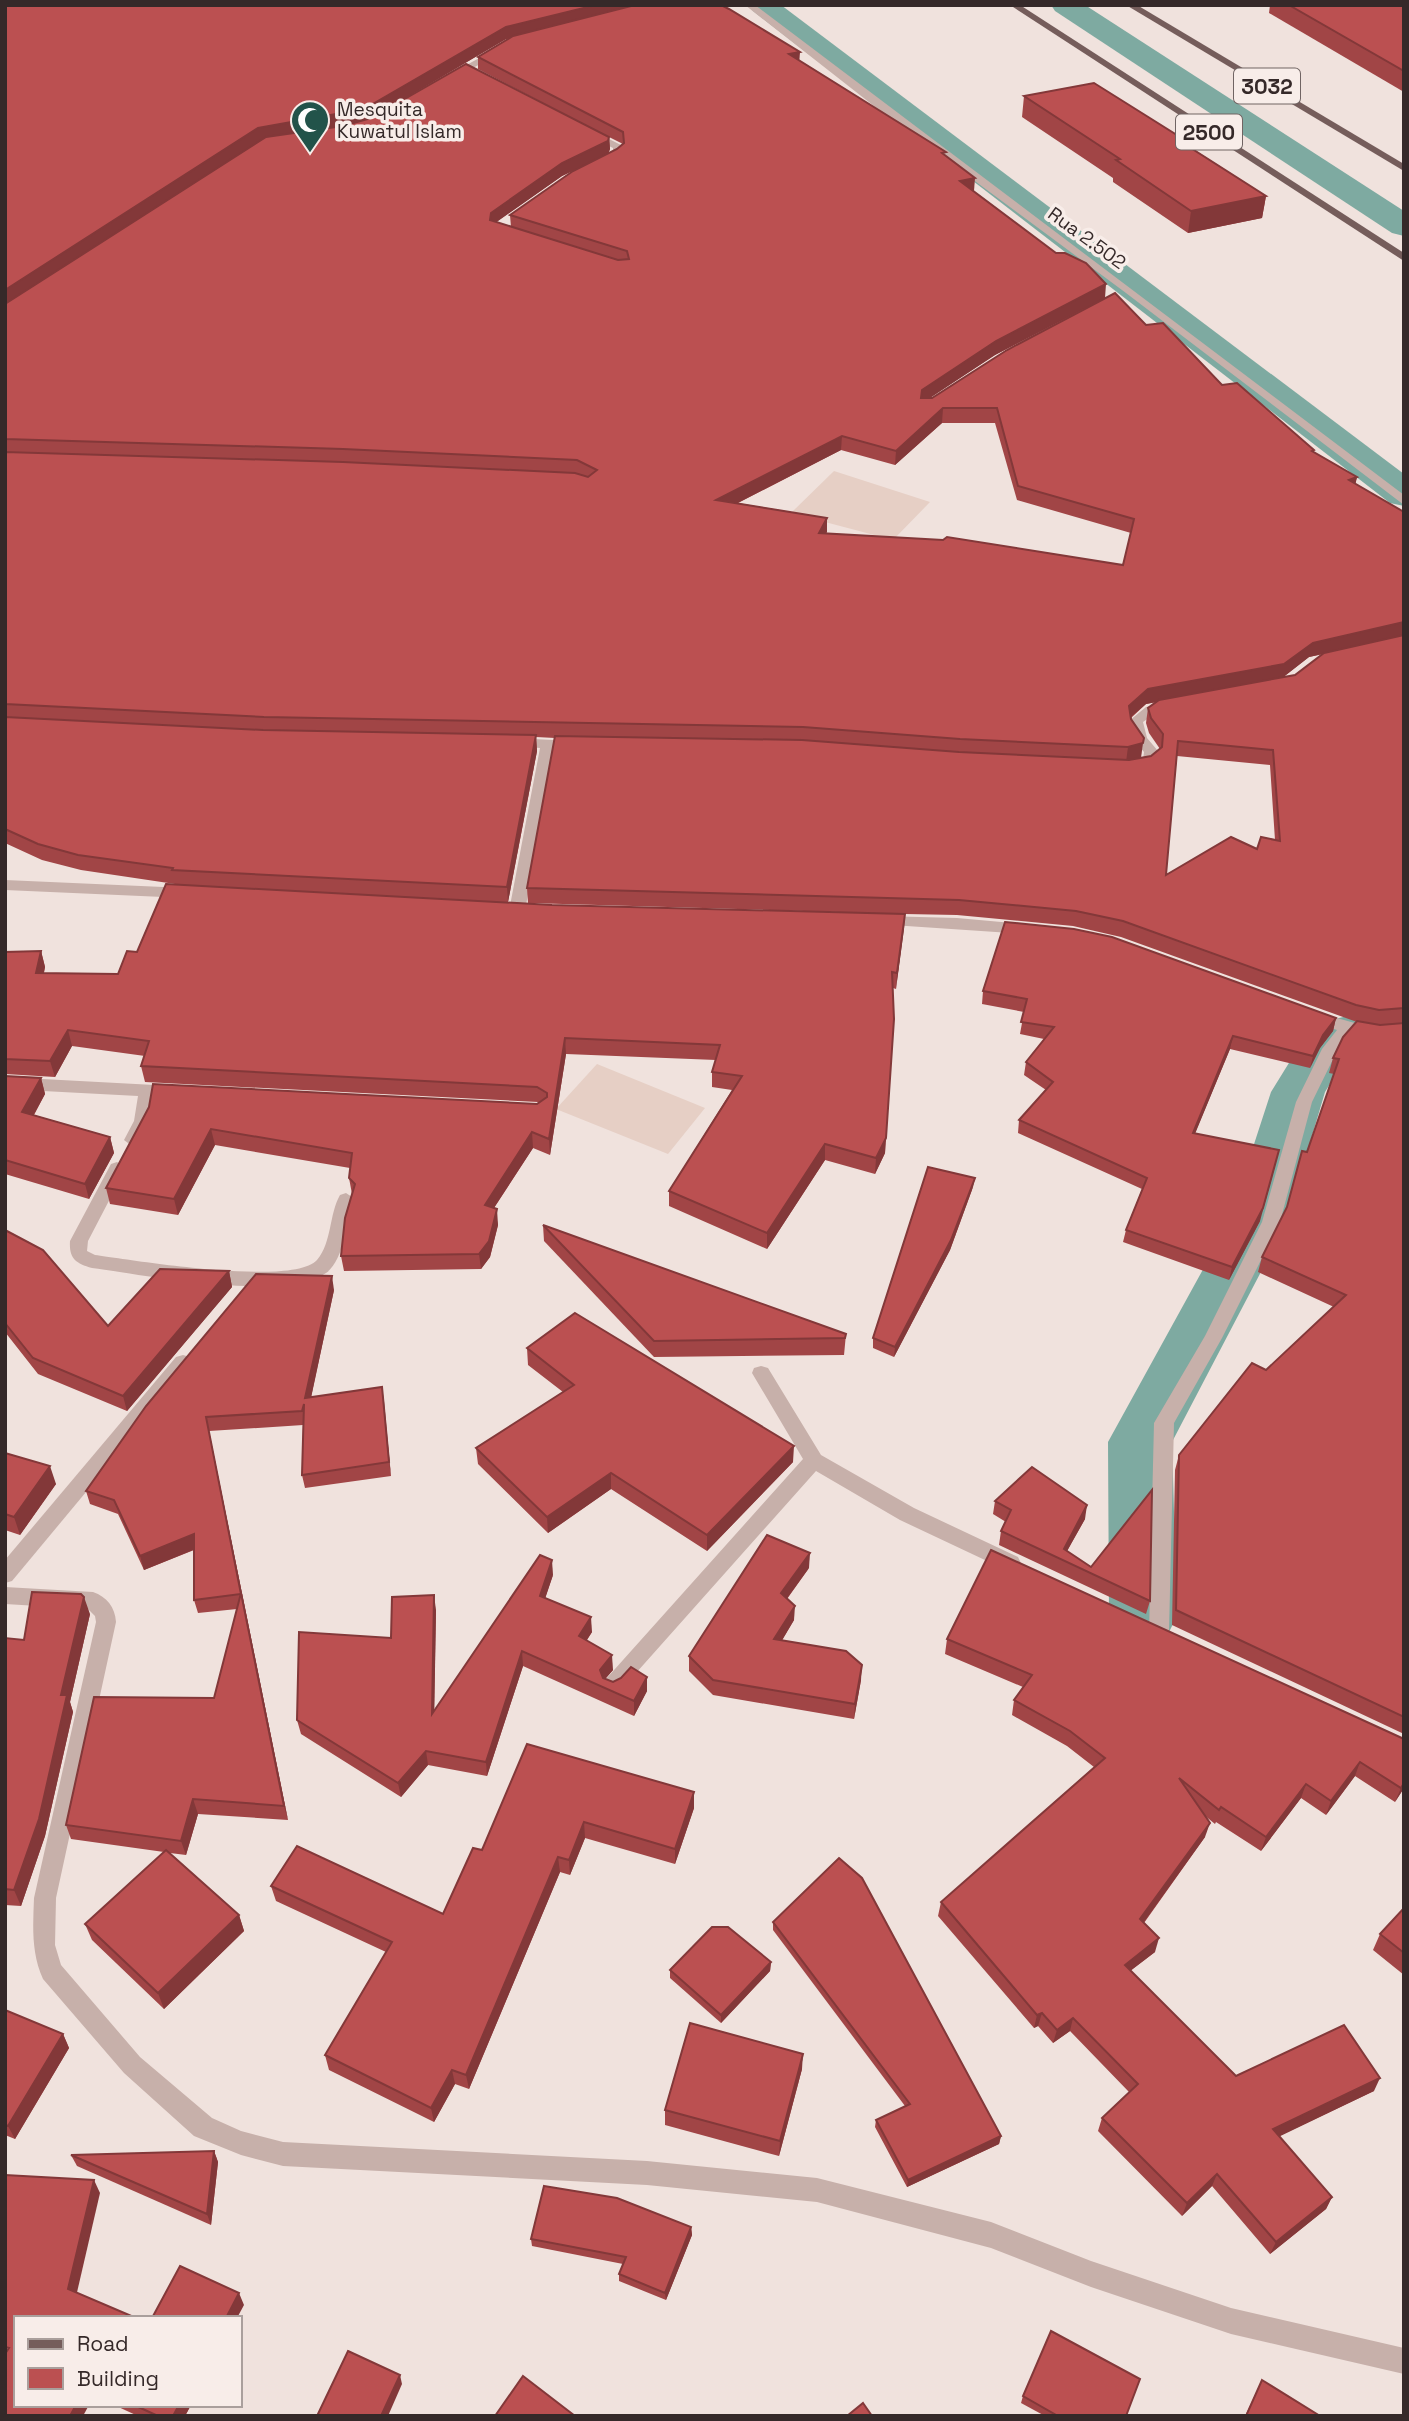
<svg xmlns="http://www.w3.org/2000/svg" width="1409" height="2421" font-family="'Space Grotesk',sans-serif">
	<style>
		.plaza { fill: #e6cfc5 }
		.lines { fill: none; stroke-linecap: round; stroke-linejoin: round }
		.canal { fill: #7eaaa1; fill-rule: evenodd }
		.minor { fill: #c7b0aa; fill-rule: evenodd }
		.major { fill: #755d5b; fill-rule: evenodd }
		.wall { fill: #a14546; fill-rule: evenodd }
		.shaded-wall { fill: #833839 }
		.building { fill: #bb5051; stroke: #833839; stroke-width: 2; fill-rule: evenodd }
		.labels { text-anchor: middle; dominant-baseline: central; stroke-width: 7; stroke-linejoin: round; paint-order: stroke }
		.far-poi-label { font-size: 19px; fill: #352929; stroke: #f8ede9; text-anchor: start }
		.far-street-label { font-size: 19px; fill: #352929; stroke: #f8ede9 }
		.shield { fill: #f8ede9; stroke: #706463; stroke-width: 2 }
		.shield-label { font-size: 21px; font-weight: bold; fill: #352929 }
	</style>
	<rect width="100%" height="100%" fill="#f0e2dd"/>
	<g class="plaza">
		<path d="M834,471L930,502L893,540L791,513Z"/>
		<path d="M597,1064L705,1108L668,1154L556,1109Z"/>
	</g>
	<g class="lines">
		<g class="canal">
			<path d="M749,5H781L1404,474V506L1390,503L753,11Z"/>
			<path d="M1051,5H1085L1404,211V236L1392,233L1055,11Z"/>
			<path d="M1404,1003V1039L1350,1051L1325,1092L1286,1224L1172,1442L1177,1616L1167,1636L1143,1644L1119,1636L1109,1616L1108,1442L1228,1224L1271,1092L1313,1024Z"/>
		</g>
		<g class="minor">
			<path d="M745,5H755L1404,495V505L1126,293L879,110Z"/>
			<path d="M499,47L503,50L502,52L453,79L445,77Z"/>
			<path d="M585,130H591L621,145L623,154L607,164H601V160L613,153V148L585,134Z"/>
			<path d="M1170,702L1175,703V709L1156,713L1143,722L1147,738L1158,751L1157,762L1139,771H1129V765L1143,760L1144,752L1133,739L1129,721L1146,707Z"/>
			<path d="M512,738L575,741L582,745L575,749L554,748L525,911L517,916L509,911L540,748L507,745V739Z"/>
			<path d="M5,880L186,888L194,893L186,898L5,890Z"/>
			<path d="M882,916L957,918L1025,924L1033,929L1025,934L877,924L874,921L877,918Z"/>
			<path d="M1312,1011L1369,1027L1404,1025V1035L1381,1039L1352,1034L1337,1051L1312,1102L1280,1222L1222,1338L1174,1423L1169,1632L1166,1638L1159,1641L1152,1638L1149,1632L1154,1423L1205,1336L1262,1222L1296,1102L1322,1049L1337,1030L1306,1020L1304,1016L1306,1012Z"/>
			<path d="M5,1077L173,1086L181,1092L173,1098L154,1097L150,1121L138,1144L132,1146L124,1140L134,1121L138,1096L5,1089Z"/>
			<path d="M117,1162L126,1168L88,1241L87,1251L95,1255C133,1260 293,1287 317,1260C332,1242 329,1214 340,1195L346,1193L355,1199C349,1218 343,1262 326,1273C281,1302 145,1275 92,1268C75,1263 69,1258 70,1241L111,1164Z"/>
			<path d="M183,1355L190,1357L192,1362L190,1367L12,1581L5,1583V1560L176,1357Z"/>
			<path d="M761,1366L768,1368L821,1455L914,1508L1018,1557L1021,1563L1018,1569L1011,1571L1004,1569L900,1520L816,1471L620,1691L613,1694L606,1691L603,1685L606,1679L803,1459L752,1373L754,1368Z"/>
			<path d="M5,1587L93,1592C107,1597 115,1607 116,1622L56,1898L55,1945L61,1965L140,2057L212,2118L241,2131L283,2142L647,2161L817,2178L991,2222L1091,2261L1231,2308L1404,2348V2374L1231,2334L1091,2287L991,2248L817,2202L647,2185L283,2166L241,2155L194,2136L124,2073L43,1979C31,1952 33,1926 34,1898L96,1622L95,1616L88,1609L5,1604Z"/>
		</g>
		<g class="major">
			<path d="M1010,5H1020L1404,253V261Z"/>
			<path d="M1126,5H1137L1404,164V171Z"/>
		</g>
	</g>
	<g class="wall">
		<path d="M5,5H721L800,61L946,156L974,192L1105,298L995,355L929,398H932L1146,325L1222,385L1314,452L1357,477L1355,484L1404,512V1734L1172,1625L1175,1470L1179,1455L1266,1370L1334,1307L1258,1272L1262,1257L1287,1207L1307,1152L1334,1074L1329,1073L1333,1058L1357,1022L1121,937L1073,926L957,915L905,914L896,989L893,988L885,1153L875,1174L825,1160L767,1249L669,1206V1191L732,1090L712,1087V1072L716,1060L566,1054L550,1155L533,1148L494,1208L498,1225L490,1257L481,1269L344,1271L341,1256L352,1194L349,1178L350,1168L215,1145L178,1215L110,1204L106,1188L149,1107L537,1104L538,1102L145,1082L141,1066L145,1056L72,1046L55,1077L5,1074V952L41,951L45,967L44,973L118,974L137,952L175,885V884L81,870L42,860L5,843ZM506,39H509L478,57V69L568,116L371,118ZM609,137L623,144L617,149L608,154L610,149ZM597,159L510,215L511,227L496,222L562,176ZM942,423H995L1017,500L1131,533L1123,565L826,533L827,518L738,503L841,450L895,465ZM1323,654L1295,675L1283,677L1309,657ZM1156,702L1148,708L1146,723L1149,733L1160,749L1151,756L1141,758L1131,718L1146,704ZM536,737L555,738L527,888L528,903L873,913L552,905L508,902L537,751ZM1177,756L1270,765L1275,840L1257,849L1166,875Z"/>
		<path d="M1270,5H1404V92L1269,13Z"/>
		<path d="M1024,96L1187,145L1266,196L1262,218L1188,233L1113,182V178L1022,117Z"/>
		<path d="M983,991L1336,1018L1333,1031L1320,1048L1310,1068L1230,1049L1195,1133L1260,1221L1229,1280L1123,1242L1126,1230L1142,1189L1018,1133L1019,1120L1046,1090L1024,1075L1026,1062L1044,1039L1020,1034L1024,1012L982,1004Z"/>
		<path d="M5,1076L41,1078L45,1094L34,1115L110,1137L114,1153L89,1199L5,1174Z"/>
		<path d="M973,1187L950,1250L894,1357L873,1348V1338Z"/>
		<path d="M543,1225L846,1334L844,1355L654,1357L544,1241Z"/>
		<path d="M5,1230L108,1326L229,1271L232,1287L127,1411L38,1374L5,1332Z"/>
		<path d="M334,1290L311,1397L382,1387L391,1476L305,1488L302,1475L303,1425L209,1431L288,1820L198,1814L186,1855L170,1853L239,1915L244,1931L164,2009L92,1940L85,1924L164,1852L71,1839L66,1825L214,1698L237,1609L198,1613L194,1600V1550L144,1570L118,1514L90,1504L86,1491Z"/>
		<path d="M527,1348L793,1462L707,1551L611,1489L548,1533L478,1464L476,1448L563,1392L528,1365Z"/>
		<path d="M5,1453L56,1484L20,1535L5,1530Z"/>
		<path d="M995,1501L1085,1519L1067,1551L1091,1567L1150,1601L1146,1614L999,1545L1001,1531L1006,1522L993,1514Z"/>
		<path d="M809,1568L787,1599L794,1620L782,1640L861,1680L854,1719L713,1695L689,1671V1656Z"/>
		<path d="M553,1575L545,1598L592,1632L587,1640L613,1670L605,1679L647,1691L634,1716L523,1666L487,1776L428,1765L401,1797L301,1734L297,1720L391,1638L436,1610L434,1711Z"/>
		<path d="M90,1614L70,1702L73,1712L45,1836L21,1906L5,1905V1638L24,1640Z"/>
		<path d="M947,1639L1404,1739V1788L1395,1802L1355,1776L1326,1815L1301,1798L1261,1851L1216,1822L1215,1824L1204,1815L1205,1837L1144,1923L1155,1952L1130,1971L1236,2076L1374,2091L1279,2136L1332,2197L1326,2209L1270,2254L1212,2186L1182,2216L1098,2131L1102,2118L1129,2092L1070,2031L1053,2043L1038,2026L1034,2028L938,1916L941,1902L1094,1767L1067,1746L1012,1715L1014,1700L1023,1687L945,1654Z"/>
		<path d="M694,1792V1808L675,1864L585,1838L570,1875L560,1872L469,2089L455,2084L434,2122L329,2070L325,2055L386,1952L276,1901L271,1886L443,1914L482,1850Z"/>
		<path d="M1404,1908V1975L1373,1950L1380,1934Z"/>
		<path d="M773,1922L1001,2136L999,2144L907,2187L875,2127L876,2120L905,2106L773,1930Z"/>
		<path d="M771,1962L770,1971L721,2023L670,1978V1970Z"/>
		<path d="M5,2010L63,2034L69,2048L15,2139L5,2135Z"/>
		<path d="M802,2069L779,2156L665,2125V2110Z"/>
		<path d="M214,2151L218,2162L211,2225L77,2166L71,2155Z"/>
		<path d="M691,2227L692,2235L666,2300L619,2281V2274L623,2264L532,2246L531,2239Z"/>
		<path d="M1262,2380L1320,2416H1245Z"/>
		<path d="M1023,2396L1126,2416H1045L1021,2403Z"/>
		<path d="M114,2405H191L185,2416H138Z"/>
	</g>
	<g class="shaded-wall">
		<path d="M596,5H644L506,39L365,122L5,306V290L258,128L506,27Z"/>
		<path d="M800,52L799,65L789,54Z"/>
		<path d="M609,137L610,149L608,154L562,176L491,226L490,220L491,213L562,163Z"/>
		<path d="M975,178L974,191L959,194L960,181Z"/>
		<path d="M1266,196L1262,218L1188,233L1191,211Z"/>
		<path d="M1106,284L1105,298L995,355L921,404L922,390L996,341Z"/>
		<path d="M943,408L942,423L895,465L896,451Z"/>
		<path d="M842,436L841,450L716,514V500Z"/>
		<path d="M1357,477L1354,491L1349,480Z"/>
		<path d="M827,518V532L819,548V533Z"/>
		<path d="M1404,622V636L1309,657L1281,679L1146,704L1126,721L1129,706L1148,689L1313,643Z"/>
		<path d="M536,735L537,751L508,902L507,887Z"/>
		<path d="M1143,743L1141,758L1126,762L1128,747Z"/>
		<path d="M905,914L904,929L896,989L897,973Z"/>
		<path d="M41,951L45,967L40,988L36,973Z"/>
		<path d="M1336,1018L1333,1031L1320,1048L1310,1068L1313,1056L1323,1035Z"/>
		<path d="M68,1030L72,1046L55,1077L50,1061Z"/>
		<path d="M1233,1036L1230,1049L1190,1146L1193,1133Z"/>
		<path d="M565,1038L566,1054L550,1155L549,1139Z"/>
		<path d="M41,1078L45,1094L27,1127L22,1112Z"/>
		<path d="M211,1129L215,1145L178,1215L174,1199Z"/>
		<path d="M532,1132L533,1148L486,1220L485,1205Z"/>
		<path d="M110,1137L114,1153L89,1199L85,1184Z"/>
		<path d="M886,1138L885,1153L875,1174L876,1158Z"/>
		<path d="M825,1144V1160L767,1249V1233Z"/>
		<path d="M1276,1162L1260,1221L1229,1280L1232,1267Z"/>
		<path d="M975,1178L973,1187L950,1250L894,1357L895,1347Z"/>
		<path d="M497,1209L498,1225L490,1257L481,1269L479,1254Z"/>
		<path d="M229,1271L232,1287L127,1411L123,1396Z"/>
		<path d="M332,1276L334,1290L308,1412L305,1398Z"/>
		<path d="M382,1387L384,1401L391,1476L389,1462Z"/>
		<path d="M206,1417L209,1431L245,1608L241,1594Z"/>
		<path d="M794,1446L793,1462L707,1551V1535Z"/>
		<path d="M50,1466L56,1484L20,1535L14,1517Z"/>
		<path d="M611,1473V1489L548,1533L547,1517Z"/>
		<path d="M1087,1505L1085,1519L1062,1560L1064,1549Z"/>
		<path d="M194,1534L198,1548L144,1570L140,1556Z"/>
		<path d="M810,1553L809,1568L780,1608L781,1593Z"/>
		<path d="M552,1560L553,1575L541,1611L540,1596Z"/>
		<path d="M241,1593L245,1608L288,1820L284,1806Z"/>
		<path d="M434,1595L436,1610L434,1729L432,1714Z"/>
		<path d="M84,1597L90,1614L70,1702L73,1712L45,1836L21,1906L14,1890Z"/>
		<path d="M795,1606L794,1620L774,1654V1639Z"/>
		<path d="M591,1617L592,1632L580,1650L579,1636Z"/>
		<path d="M522,1651L523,1666L487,1776L486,1762Z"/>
		<path d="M612,1655L613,1670L600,1685V1670Z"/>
		<path d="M862,1665L861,1680L854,1719L855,1704Z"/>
		<path d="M647,1677V1691L634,1716V1701Z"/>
		<path d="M426,1751L428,1765L401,1797L398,1783Z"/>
		<path d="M1360,1762L1355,1776L1326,1815L1331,1801Z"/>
		<path d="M1404,1783V1788L1395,1802L1401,1788Z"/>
		<path d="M1306,1784L1301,1798L1261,1851L1266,1837Z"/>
		<path d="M694,1792V1808L675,1864V1849Z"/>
		<path d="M193,1799L198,1814L186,1855L181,1841Z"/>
		<path d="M584,1822L585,1838L570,1875L569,1860Z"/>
		<path d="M1210,1823L1205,1837L1136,1933L1140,1919Z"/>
		<path d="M558,1857L560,1872L469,2089L466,2075Z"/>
		<path d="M239,1915L244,1931L164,2009L158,1993Z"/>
		<path d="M1159,1938L1155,1952L1121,1978L1125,1965Z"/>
		<path d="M771,1962L770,1971L721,2023V2015Z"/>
		<path d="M1042,2013L1038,2026L1034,2028L1037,2015Z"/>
		<path d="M1073,2018L1070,2031L1053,2043L1057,2030Z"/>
		<path d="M63,2034L69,2048L15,2139L8,2126Z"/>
		<path d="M803,2054L802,2069L779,2156L780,2141Z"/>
		<path d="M452,2070L455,2084L434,2122L431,2108Z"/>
		<path d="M1380,2078L1374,2091L1268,2142L1273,2129Z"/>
		<path d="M1001,2136L999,2144L907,2187L908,2180Z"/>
		<path d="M214,2151L218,2162L211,2225L207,2214Z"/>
		<path d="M1217,2174L1212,2186L1182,2216L1187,2203Z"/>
		<path d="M94,2180L100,2193L75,2301L68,2289Z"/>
		<path d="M1332,2197L1326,2209L1270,2254L1276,2242Z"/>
		<path d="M691,2227L692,2235L666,2300L665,2293Z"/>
		<path d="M239,2293L244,2305L237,2318H226Z"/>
		<path d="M400,2375L402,2384L388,2416H381Z"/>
		<path d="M76,2405H89L83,2416H70Z"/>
		<path d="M179,2405H191L185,2416H173Z"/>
	</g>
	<g class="building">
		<path d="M5,5H596L506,27L364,109L258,128L5,290Z"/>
		<path d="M635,5H721L729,9L800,52L789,54L946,152L942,153L975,178L960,181L1056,253H1065L1086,263L1106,284L996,341L922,390L921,398H932L1007,350L1115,293L1146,325L1163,323L1222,385L1237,383L1314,450L1312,451L1357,477L1349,480L1404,512V622L1313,643L1284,664L1148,689L1129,706L1131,719L1144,738L1143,743L1128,747L960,739L803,727L264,717L5,704V452L343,462L575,473L588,477L597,470L577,460L343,449L5,439V304L266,137L343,126L371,118L466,64L609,137L608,141L562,163L491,213L490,220L618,260L629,259L627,251L510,215L573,171L617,149L624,143L623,132L478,57L513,36ZM943,408H997L1018,486L1134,519L1123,565L947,537L943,540L819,533L827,518L716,500L842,436L896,451Z"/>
		<path d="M1289,5H1404V71Z"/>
		<path d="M1094,83L1188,142L1183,143L1266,196L1191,211L1116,160L1120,159L1024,96Z"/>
		<path d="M1404,635V1008L1379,1010L1356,1005L1123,921L1076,911L959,900L527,888L555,736L802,740L959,752L1129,760L1151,756L1162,747L1163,734L1151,718L1148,708L1159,700L1295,675L1324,653ZM1178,741L1273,750L1280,841L1261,837L1257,849L1231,837L1166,875Z"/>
		<path d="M5,717L263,730L536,735L507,887L172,870L173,868L78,855L38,844L5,829Z"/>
		<path d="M166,884L552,905L905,914L897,973L892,972L894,1019L886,1138L876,1158L825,1144L767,1233L669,1191L742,1076L712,1072L720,1045L565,1038L549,1139L532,1132L485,1205L497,1209L489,1241L479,1254L341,1256L345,1218L355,1184L349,1178L352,1153L211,1129L174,1199L106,1188L149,1107L153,1084L537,1104L547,1097V1093L537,1087L141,1066L149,1041L68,1030L50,1061L5,1059V952L41,951L36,973L118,974L127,951L137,952Z"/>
		<path d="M1005,922L1074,929L1112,937L1336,1018L1323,1035L1313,1056L1233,1036L1193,1133L1279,1150L1263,1208L1232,1267L1126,1230L1147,1178L1019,1120L1053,1082L1026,1062L1054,1027L1021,1022L1027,999L983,991Z"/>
		<path d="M1357,1021L1380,1025L1404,1023V1717L1176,1610L1179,1455L1252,1363L1266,1370L1346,1295L1262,1257L1287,1207L1302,1151L1307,1152L1339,1059L1333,1058L1343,1037Z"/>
		<path d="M5,1076L41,1078L22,1112L110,1137L85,1184L5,1160Z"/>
		<path d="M928,1167L975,1178L951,1240L895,1347L873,1338Z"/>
		<path d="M543,1225L846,1334L845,1338L654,1341Z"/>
		<path d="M5,1230L43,1250L108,1326L160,1269L229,1271L123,1396L33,1358L5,1323Z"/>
		<path d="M256,1274L332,1276L305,1398L382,1387L389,1462L302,1475L304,1404L302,1411L206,1417L241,1594L194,1600V1534L140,1556L114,1500L86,1491L146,1406Z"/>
		<path d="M575,1313L794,1446L707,1535L611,1473L547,1517L476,1448L574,1385L527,1348Z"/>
		<path d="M5,1453L50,1466L14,1517L5,1514Z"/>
		<path d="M1032,1467L1087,1505L1064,1549L1091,1567L1152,1490L1150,1601L1001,1531L1011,1510L995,1501Z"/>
		<path d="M767,1535L810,1553L781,1593L795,1606L774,1639L846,1651L862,1665L855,1704L713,1680L689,1656Z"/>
		<path d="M991,1550L1404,1739V1783L1401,1788L1360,1762L1331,1801L1306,1784L1266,1837L1221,1807L1219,1810L1179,1778L1210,1823L1140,1919L1159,1938L1125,1965L1236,2076L1344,2025L1380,2078L1273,2129L1332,2197L1276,2242L1217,2174L1187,2203L1102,2118L1138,2084L1073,2018L1057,2030L1042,2013L1037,2015L941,1902L1105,1758L1070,1731L1014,1700L1032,1675L947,1639Z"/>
		<path d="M540,1555L552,1560L540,1596L591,1617L579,1636L612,1655L600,1670L603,1678L613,1682L621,1678L631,1667L647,1677L634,1701L522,1651L486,1762L426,1751L398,1783L297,1720L299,1632L391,1638L392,1597L434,1595L432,1714Z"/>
		<path d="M32,1592L81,1594L84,1597L61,1695H67L39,1819L14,1890L5,1889V1638L24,1640Z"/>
		<path d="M241,1593L284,1806L193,1799L181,1841L66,1825L94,1697L214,1698Z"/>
		<path d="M527,1744L694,1792L675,1849L584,1822L569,1860L558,1857L466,2075L452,2070L431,2108L325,2055L392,1942L271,1886L297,1846L443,1914L473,1848L482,1850Z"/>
		<path d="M166,1850L239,1915L158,1993L85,1924Z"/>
		<path d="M839,1858L862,1878L1001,2136L908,2180L876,2120L910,2104L773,1922Z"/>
		<path d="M1404,1908V1953L1380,1934Z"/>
		<path d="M712,1927H728L771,1962L721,2015L670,1970Z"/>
		<path d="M5,2010L63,2034L8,2126L5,2125Z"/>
		<path d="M690,2023L803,2054L780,2141L665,2110Z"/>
		<path d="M214,2151L207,2214L71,2155Z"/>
		<path d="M5,2175L94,2180L68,2289L136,2318H16V2405H76L70,2416H5V2354L9,2348L5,2347Z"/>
		<path d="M544,2186L617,2198L691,2227L665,2293L619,2274L626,2257L531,2239Z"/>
		<path d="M180,2266L239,2293L226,2318H152Z"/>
		<path d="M1051,2331L1140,2379L1126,2416H1058L1023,2396Z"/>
		<path d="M348,2351L400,2375L381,2416H317Z"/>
		<path d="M523,2376L575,2416H495Z"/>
		<path d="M1262,2380L1320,2416H1246Z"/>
		<path d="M863,2403L872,2416H847Z"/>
		<path d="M134,2405H179L173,2416H158Z"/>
	</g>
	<defs>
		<symbol id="mosque-pin" viewBox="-11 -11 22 30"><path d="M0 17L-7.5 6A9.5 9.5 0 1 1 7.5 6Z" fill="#22534a" stroke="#f8ede9"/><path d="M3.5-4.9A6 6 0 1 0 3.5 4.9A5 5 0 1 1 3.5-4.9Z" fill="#fff"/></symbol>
	</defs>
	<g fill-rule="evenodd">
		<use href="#mosque-pin" x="288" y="98" width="44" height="60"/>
	</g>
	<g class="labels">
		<g class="far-poi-label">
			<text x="337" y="109">Mesquita<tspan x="337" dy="22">Kuwatul Islam</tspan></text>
		</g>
		<g class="far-street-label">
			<text transform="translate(1087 238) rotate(36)">Rua 2.502</text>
		</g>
		<g class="shield">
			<rect x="1234" y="68.5" width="66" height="35" rx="5"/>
			<rect x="1176" y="114.5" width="66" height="35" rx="5"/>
		</g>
		<g class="shield-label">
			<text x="1267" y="86">3032</text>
			<text x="1209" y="132">2500</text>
		</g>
	</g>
	<rect width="1409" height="2421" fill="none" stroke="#352929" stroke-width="14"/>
	<rect x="14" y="2316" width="228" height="91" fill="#f8ede9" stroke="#aa9f9c" stroke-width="2"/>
	<rect x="28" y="2339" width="35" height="10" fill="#755d5b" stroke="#aa9f9c" stroke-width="2"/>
	<text x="77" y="2351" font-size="21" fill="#352929">Road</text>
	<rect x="28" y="2368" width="35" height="21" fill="#bb5051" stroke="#aa9f9c" stroke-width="2"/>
	<text x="77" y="2386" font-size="21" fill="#352929">Building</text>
</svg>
